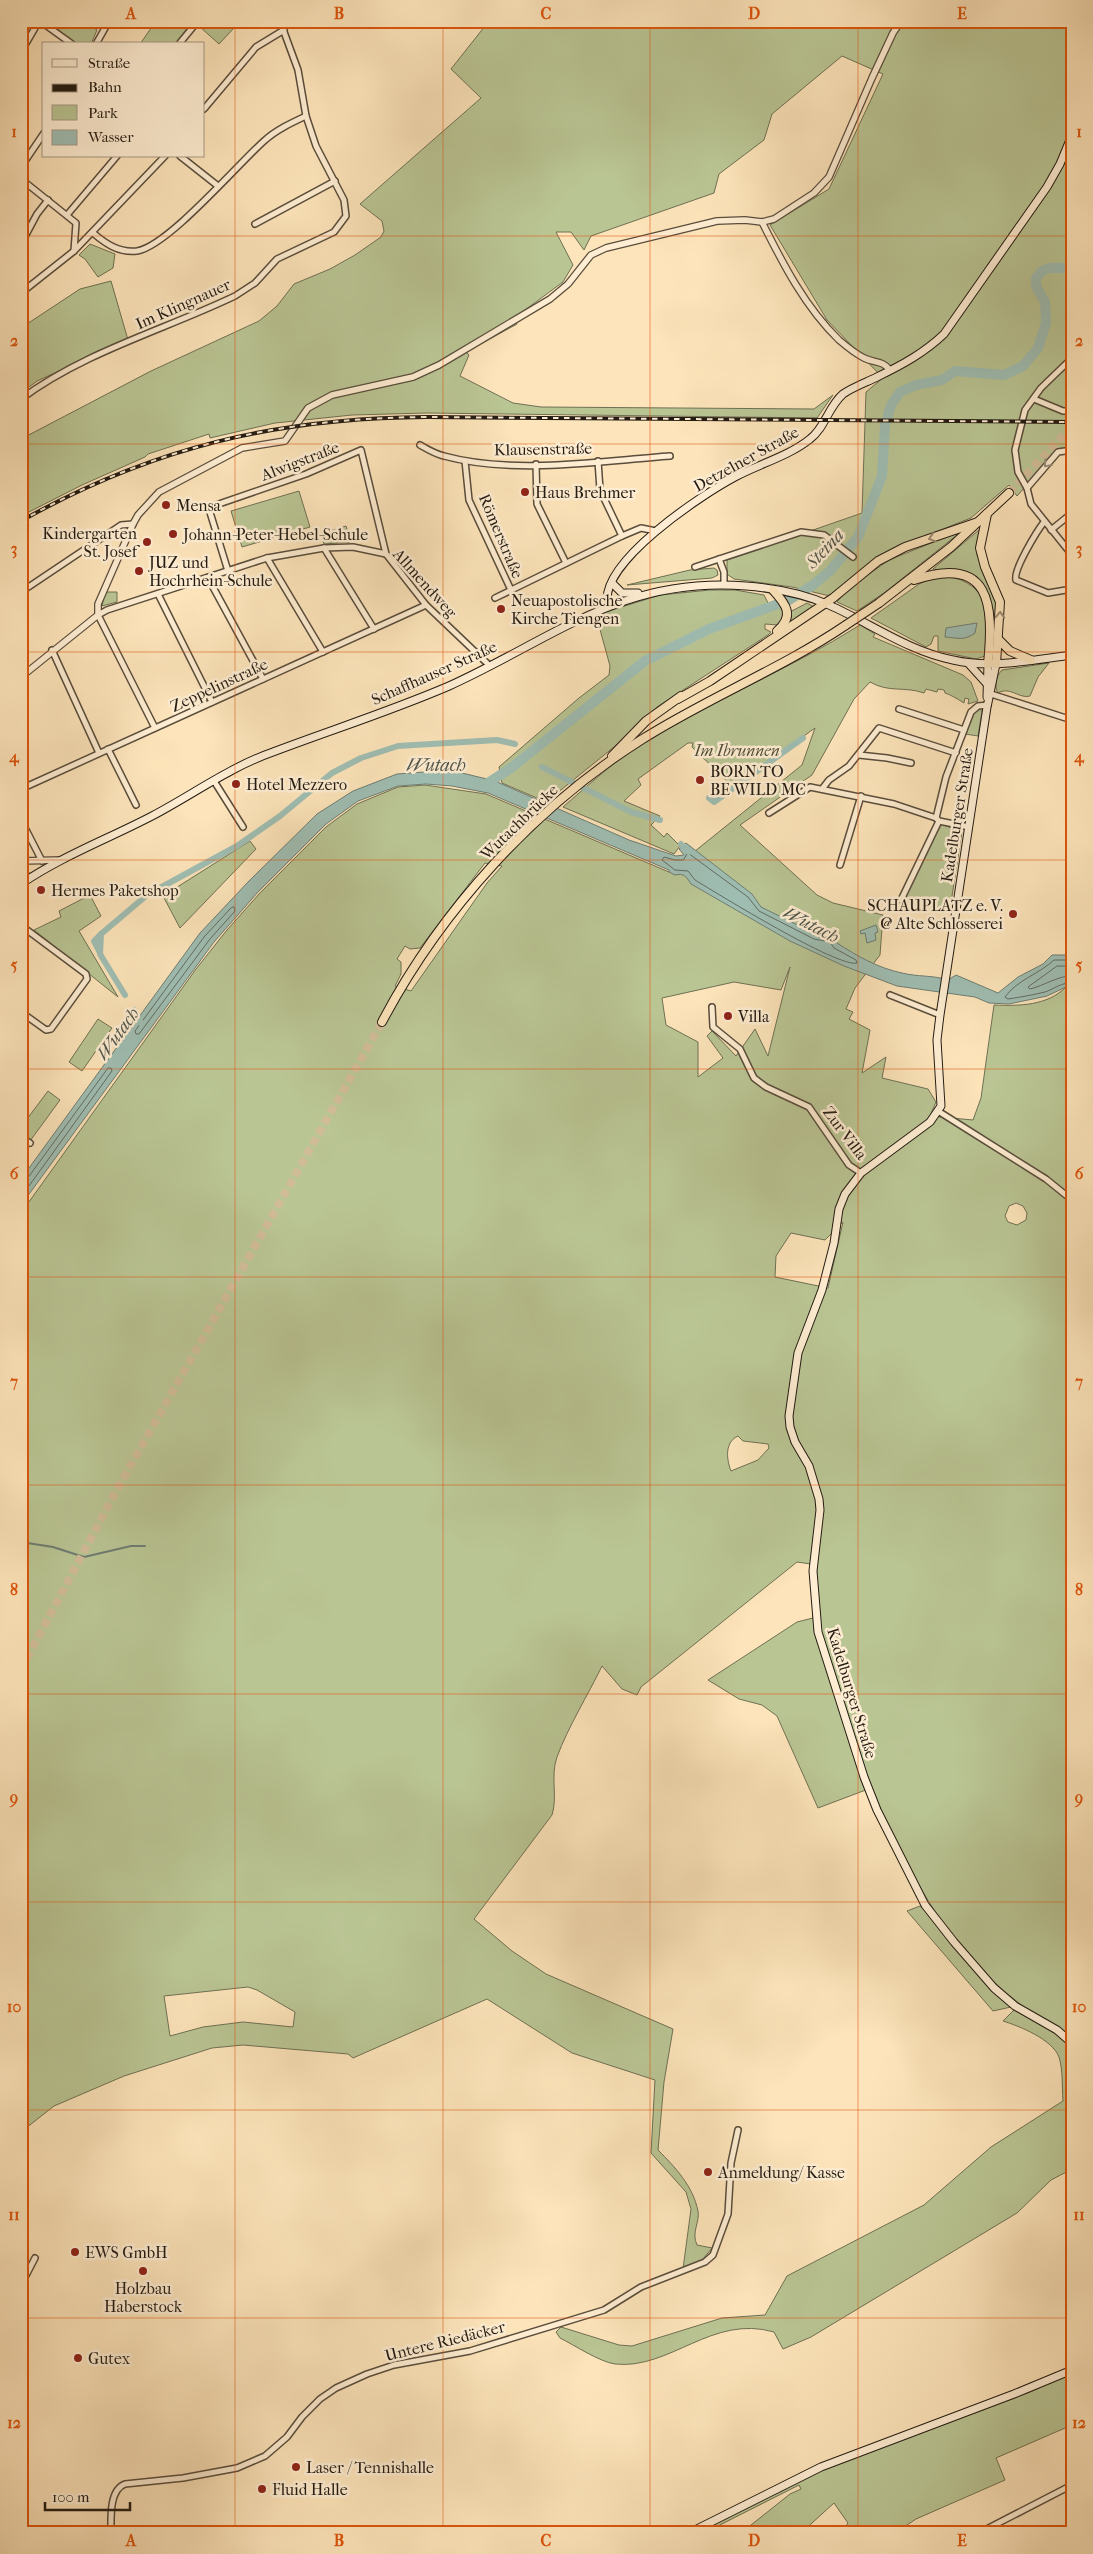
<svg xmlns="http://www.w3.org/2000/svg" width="1093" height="2554" font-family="'IM FELL French Canon',serif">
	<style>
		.green { fill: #bac594; stroke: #6e7053; fill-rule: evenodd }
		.water { fill: #9fbeb3; stroke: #6d7d73 }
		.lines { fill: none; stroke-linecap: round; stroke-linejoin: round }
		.shore { stroke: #616c62; stroke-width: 1 }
		.stream { stroke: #6d7d73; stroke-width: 2 }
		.canal { stroke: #9fbeb3; stroke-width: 6 }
		.river { stroke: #9fbeb3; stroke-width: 10 }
		.trunk-tunnel { stroke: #d1bc98; stroke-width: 8; stroke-dasharray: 8 4; stroke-linecap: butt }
		.minor-casing { stroke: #5a4d3c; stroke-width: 8 }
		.tertiary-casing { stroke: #5a4d3c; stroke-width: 8 }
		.secondary-casing { stroke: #231b12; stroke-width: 9 }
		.trunk-casing { stroke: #231b12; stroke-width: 10 }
		.minor { stroke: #feedd2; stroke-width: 5 }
		.tertiary { stroke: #feedd2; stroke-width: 5.5 }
		.secondary { stroke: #feedd2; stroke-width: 7 }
		.trunk { stroke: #fde4ba; stroke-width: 8 }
		.rail-casing { stroke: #231b12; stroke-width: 4 }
		.rail { stroke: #feedd2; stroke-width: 2; stroke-dasharray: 5.5; stroke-linecap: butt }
		.trunk-bridge-casing { stroke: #231b12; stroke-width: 10; stroke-linecap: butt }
		.trunk-bridge { stroke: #fde4ba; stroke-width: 8 }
		.oneway { stroke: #9b8e7c }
		.oneway2 { stroke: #9b8a6e }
		.grid { fill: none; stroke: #de560c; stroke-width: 1; stroke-opacity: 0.55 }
		.poi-dot { fill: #8f2418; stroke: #feedd2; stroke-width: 2 }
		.labels { text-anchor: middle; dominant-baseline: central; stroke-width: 5; stroke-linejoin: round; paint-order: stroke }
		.street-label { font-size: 16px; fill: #231b12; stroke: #feedd2 }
		.poi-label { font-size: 16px; fill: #231b12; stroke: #feedd2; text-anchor: start }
		.park-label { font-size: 16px; font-style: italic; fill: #504e39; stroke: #feedd2 }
		.water-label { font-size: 18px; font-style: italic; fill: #4e544a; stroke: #feedd2 }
		.neatline { fill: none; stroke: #de560c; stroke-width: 2 }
		.grid-label { font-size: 16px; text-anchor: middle; font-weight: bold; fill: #de560c }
	</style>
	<rect width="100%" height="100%" fill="#fde4ba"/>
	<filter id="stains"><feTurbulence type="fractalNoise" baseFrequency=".004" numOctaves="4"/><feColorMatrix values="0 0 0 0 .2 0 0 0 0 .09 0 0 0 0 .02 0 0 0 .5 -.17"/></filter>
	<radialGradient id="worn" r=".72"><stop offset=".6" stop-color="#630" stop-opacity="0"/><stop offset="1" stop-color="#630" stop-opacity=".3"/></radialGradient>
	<g class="green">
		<path d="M48,21H83L97,30L91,44H75Z"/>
		<path d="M156,21H193L175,44H140Z"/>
		<path d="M203,21H225L233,29L219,44L199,26Z"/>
		<path d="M489,21H1072V446L1058,450L1017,496L1009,485L971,518L892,549L869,563L830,596L792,587L734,579L727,574V560L862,513L866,392L883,378L827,320L770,225L829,189L883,74L842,56L772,114L764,140L719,174L714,193L591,236L584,250L571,232H556L573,265L563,282L514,318L517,324L466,352L469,355L460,376L513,403L541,407L814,409L833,395L817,418L427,413L352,415L275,423L210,438L209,434L148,454L145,457L82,485L21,516V439L151,371L259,321L277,306L294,284L330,269L355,255L381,237L384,231L382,221L360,204L481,98L451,69Z"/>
		<path d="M90,244L115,254L113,268L98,277L85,259L79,255Z"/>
		<path d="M111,281L128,340L37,381L21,393V324L30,322L80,289Z"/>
		<path d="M299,491L310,527L242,547L231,511Z"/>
		<path d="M346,526L351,542L324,544L321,534Z"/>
		<path d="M980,529L977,555L997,602L992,657C990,621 1003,593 963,572C953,567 943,572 933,569Z"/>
		<path d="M956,533L957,535L884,593L857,611L837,602L849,588L889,560Z"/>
		<path d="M714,568L717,570L718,575L712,578L627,585L690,570Z"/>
		<path d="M938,576C985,576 998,616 985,656L976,659L938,651V636H934L931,644L926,647L871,618L919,584Z"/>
		<path d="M710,590H735L764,595L769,605L778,601C785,610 785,616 778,625L765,624V629L771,632L768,635L657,707L614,747L546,802L502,783L499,767L579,698L609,675L610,666L596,615L660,595Z"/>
		<path d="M105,592H117V602L102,606Z"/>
		<path d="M807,603L814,607L787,625L790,612Z"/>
		<path d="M860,625L875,634L873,637L963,675L971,682L978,701L968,704L969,699L965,698L964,703C956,698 951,695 945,693L944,690L938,689L937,692L926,689L924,693C904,686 889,693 870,682L854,699L812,775L740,825L817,895L833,903L883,915L880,955L855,988L846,1009L853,1012L849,1019L870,1030L862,1073L886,1057L882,1078L928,1089L936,1102L930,1116L973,1120L981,1098L994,1005C1019,1006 1047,1006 1066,987L1072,988V2169L1051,2180L1017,2213L811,2337L783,2349L774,2332C712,2314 670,2370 615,2364C600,2362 574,2345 560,2338L556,2332L561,2327L619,2345L632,2346L722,2318L765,2315L787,2276L924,2205L991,2147L1063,2101C1062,2087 1063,2069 1059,2057C1052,2039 1019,2026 1003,2021L1020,2004C948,1949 906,1870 871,1788L818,1808L777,1716L762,1705L739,1699L708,1680L797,1622L813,1618L811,1564L797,1562L641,1687L637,1695L622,1689L602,1666C588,1695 568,1727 557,1757C550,1777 558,1796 552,1815L474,1919L512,1951L546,1974L673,2029L664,2082L658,2150C675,2167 693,2186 698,2211C700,2223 691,2232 697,2245L712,2248L703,2259L683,2269L691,2209L686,2192L651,2153L655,2080L572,2053L487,1999L353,2058L348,2054L243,2045L212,2048L124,2076L54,2106L21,2132V1213L196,969L227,930L260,893L326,827L357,804L398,787L425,785L486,794L669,872L802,765L815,728L733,787L692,747L693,743H688L638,779L641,785L624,801L660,816L651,825L664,837L667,833L680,846L674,854L563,807C585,788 610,765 633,750C705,703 787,671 860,625ZM485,863L502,866L487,883L411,991L395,986L401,974V962L397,959L405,946L410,949L420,948ZM790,967L768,1056L755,1029L736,1056L712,1031L707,1036L723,1058L698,1077V1042L666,1025L662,998L734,982L781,990ZM1016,1203L1023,1206L1027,1213L1026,1220L1017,1225L1008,1222L1005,1216L1009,1206ZM843,1222L828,1288L775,1277L776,1256L791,1233L825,1240ZM738,1436L743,1441L768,1444L769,1448L758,1460L731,1471C726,1458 725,1442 738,1436ZM248,1987L257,1990L295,2012L293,2027L243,2022L203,2027L170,2036L164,1996Z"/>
		<path d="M1049,663L1038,677L1030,696C1019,699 1010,686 998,693C994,686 996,676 1002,670Z"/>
		<path d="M980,709L982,712L978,736L965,734C968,725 972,712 980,709Z"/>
		<path d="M941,824L962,832L950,909L903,901Z"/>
		<path d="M250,841L256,849L180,928L163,896Z"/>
		<path d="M90,895L101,916L79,931L118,997L34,930L61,917L59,911Z"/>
		<path d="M98,1019L112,1028L82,1071L69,1062Z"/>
		<path d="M48,1091L60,1100L30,1141L21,1135V1127Z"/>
		<path d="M920,1906L928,1914L1011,2007L993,2011L907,1911Z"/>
		<path d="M1072,2374V2425L996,2458L1005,2480L916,2519L904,2527L907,2533H840L848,2523L834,2503L801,2533H741L790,2494L801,2489L799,2485L704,2533H697L819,2471L1028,2393Z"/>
	</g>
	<g class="water">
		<path d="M977,623L975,633C965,641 957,638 945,637L946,628Z"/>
		<path d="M424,772H458L495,781L629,840L676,856L684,855L679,849L686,843L752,894L761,907L816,934L836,937L837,943C857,956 878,968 902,973C918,977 933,975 948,980L956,975L998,993L1018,977L1043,964L1052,955H1072V988L1066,987L1047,996L1009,1004L989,1003L975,997L897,986L844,966L790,941L691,884C686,876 684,873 675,875L669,872V870L488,793L452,786L426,784L398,786L358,801L326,824L258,892L214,942L21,1205V1179L200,933L249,881L317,814L353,791L397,774Z"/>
		<path d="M876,925L878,932L875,933L876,940L867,943L865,933L861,934L860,931Z"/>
	</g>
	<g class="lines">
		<g class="shore">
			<path d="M688,853L748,897L759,911L814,939L830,942L834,948L856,960L857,963C838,968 718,894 695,880L688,871L675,870L662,860L664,857L675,860H683Z"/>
			<path d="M234,907L235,911L210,939L139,1034H136L135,1031L204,937L231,908Z"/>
			<path d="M1072,960H1054C1039,974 1017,980 1005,997L1008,999C1021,997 1033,995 1045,992C1054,989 1062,982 1072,983"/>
			<path d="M1072,966H1057L1028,987L1030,989C1043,986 1060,975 1072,976"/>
			<path d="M21,1182L27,1179L108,1068H111L112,1071L21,1197"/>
		</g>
		<path class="stream" d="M21,1542L53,1547L84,1557L131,1546H145"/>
		<g class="canal">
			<path d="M542,767L631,812L660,820"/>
			<path d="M709,798L714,802L803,738"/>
			<path d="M681,844L689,852"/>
			<path d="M100,953L94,941L101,934"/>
			<path d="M125,995L100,954L101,934L147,895L237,846L280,816L332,773L361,758L398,746L497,740L515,744"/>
			<path d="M134,1010L142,1024"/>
		</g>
		<path class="river" d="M488,783L511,768L645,661L709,629L789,600L813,585L830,571L858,537L882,476L885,425L891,405L900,392L916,385L942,380L955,371L1004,375L1023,366L1038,348L1046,323L1045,302L1036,286V278L1042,271L1049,268H1072"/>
		<g class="trunk-tunnel">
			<path d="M1009,493L1072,426"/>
			<path d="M21,1669L114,1495L382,1022"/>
		</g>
		<defs>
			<g id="minor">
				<path d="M40,21L72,44"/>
				<path d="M96,44L109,21"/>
				<path d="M179,44L198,21"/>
				<path d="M21,52L39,21"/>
				<path d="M204,109L256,47L284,30"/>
				<path d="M180,156L218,186"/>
				<path d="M21,167L44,133"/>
				<path d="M21,179L76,223L74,251"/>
				<path d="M67,215L117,156"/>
				<path d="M255,224L335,181"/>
				<path d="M93,233C106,244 119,253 137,251C168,246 237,165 264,141C276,130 291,123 306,116"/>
				<path d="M21,244L37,214L48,200"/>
				<path d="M21,293L74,251L165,156"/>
				<path d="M1072,358L1041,388L1025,410L1015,450L1018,472L1027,488L1031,504L1072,555"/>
				<path d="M21,399C84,352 164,330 235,296L255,283L277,259L334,232L346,216L344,200L316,146L306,116L298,70L280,21"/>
				<path d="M1034,399L1063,411H1072"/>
				<path d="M420,445C427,449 435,454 444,456C514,475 599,461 670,456"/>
				<path d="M465,461L469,500L511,590"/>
				<path d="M598,461L600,490L622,536"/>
				<path d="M536,464L537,504L566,563"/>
				<path d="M1027,488L1058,452L1072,450"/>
				<path d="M1044,522C1037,531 1013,570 1016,580L1048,593L1072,589"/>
				<path d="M21,528L25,525"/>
				<path d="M1051,530L1072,513"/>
				<path d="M324,548L374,629"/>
				<path d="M267,558L323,652"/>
				<path d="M719,559L724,572V585"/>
				<path d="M695,567L801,532L824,535L853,557"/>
				<path d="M228,571L209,509L213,506L306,474L361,450L386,554"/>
				<path d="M208,578L263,679"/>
				<path d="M21,592L121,525L133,524"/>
				<path d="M158,594L212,702"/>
				<path d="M495,598L622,536L641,528L656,531"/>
				<path d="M52,650L99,753"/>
				<path d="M988,693L1072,720"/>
				<path d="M899,709L964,730"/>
				<path d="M155,728L98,615L107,610L267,558L324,548L353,547L386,554L426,605L490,666"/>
				<path d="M108,749L136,805"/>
				<path d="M859,755L887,758L911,763"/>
				<path d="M214,781L243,827"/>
				<path d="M21,789L426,605"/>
				<path d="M822,789L829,780L849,766L879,728L956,753"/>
				<path d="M769,813L810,787L894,804L936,818L939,821L969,827"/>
				<path d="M936,818L946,777L971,712L978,706L988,705"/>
				<path d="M21,820L42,861"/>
				<path d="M840,865L861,796"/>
				<path d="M901,900L939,821"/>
				<path d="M21,922L23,927L86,974L87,979L51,1029L46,1030L21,1012"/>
				<path d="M890,995L940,1015"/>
				<path d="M712,1007L713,1027L740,1049L754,1078L766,1087L809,1107L849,1165L861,1173"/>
				<path d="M938,1111L1046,1179L1072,1200"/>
				<path d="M21,1137L30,1143"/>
				<path d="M21,2285L35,2258"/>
				<path d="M111,2533C111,2518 109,2490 125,2484L183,2478L237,2468L265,2456L287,2437L302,2417L320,2399L336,2388L367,2374L394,2365L470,2351L604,2310L641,2287L705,2262L713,2255L728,2214L731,2163L738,2130"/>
				<path d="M979,2533L1072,2485"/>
			</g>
			<g id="tertiary">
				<path d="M762,222C783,264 805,307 839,340C846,346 856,354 864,358C874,363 882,360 890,370"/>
				<path d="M21,677L98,615V604L133,524L138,515L159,492L242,448L285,441L308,408L332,395L413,377L439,365L550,299L568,284L591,255L606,248L717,221L745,220L762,222L774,219L814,193L829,177L872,78L893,33L901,21"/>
				<path d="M21,861L61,860"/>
				<path d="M21,867L29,879"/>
			</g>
			<g id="secondary">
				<path d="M613,584L622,593H638"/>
				<path d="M608,606C596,564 703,494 735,477C759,464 789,456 810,439C825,428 828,407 843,394C853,387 867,382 877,377C902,365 924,353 944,334L1047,187L1060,164L1072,135"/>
				<path d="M968,663L987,684"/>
				<path d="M996,664L987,707L940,1015L937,1040L941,1106L930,1122L861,1173L845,1194L839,1209L834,1243L822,1290L798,1353L789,1416L790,1427L795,1442L809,1466L819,1499L820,1510L813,1571L818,1632L864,1777L877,1810L925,1905L954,1942L994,1988L1015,2006L1057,2030L1072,2043"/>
				<path d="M987,697L988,664"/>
				<path d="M21,884C62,856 108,839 152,816C192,795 230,767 273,752C331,730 391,711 449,686C553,639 622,576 746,586C772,588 804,594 829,605C870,623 908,651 953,660C992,669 1032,660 1072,655"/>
				<path d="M689,2533L821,2467L1014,2394L1072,2370"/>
			</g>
			<g id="trunk">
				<path d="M987,514L980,548L985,567L1000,602L996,664"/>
				<path d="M914,580C991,554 994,605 988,664"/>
				<path d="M773,590C786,604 795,616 777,631"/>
				<path d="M879,603L951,547L1009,493"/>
				<path d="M998,639L1010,651L1031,660"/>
				<path d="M678,699L710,681L833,598L878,561L905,547L978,522"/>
				<path d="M612,756L646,721L681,696"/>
				<path d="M382,1022C441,910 534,808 641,740C707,698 781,669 846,625"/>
			</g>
		</defs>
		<use href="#minor" class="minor-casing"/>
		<use href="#tertiary" class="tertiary-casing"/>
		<use href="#secondary" class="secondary-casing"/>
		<use href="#trunk" class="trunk-casing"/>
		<use href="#minor" class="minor"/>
		<use href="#tertiary" class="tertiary"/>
		<use href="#secondary" class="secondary"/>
		<use href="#trunk" class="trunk"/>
		<defs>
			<path id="rail" d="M21,521C153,447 277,418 427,417L1072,422"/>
		</defs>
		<use href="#rail" class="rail-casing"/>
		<use href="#rail" class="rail"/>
		<defs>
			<path id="trunk-bridge" d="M846,625L879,603"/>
		</defs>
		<use href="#trunk-bridge" class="trunk-bridge-casing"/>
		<use href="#trunk-bridge" class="trunk-bridge"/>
	</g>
	<defs><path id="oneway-chevron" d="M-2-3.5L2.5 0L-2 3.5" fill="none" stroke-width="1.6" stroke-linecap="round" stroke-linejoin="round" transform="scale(1.25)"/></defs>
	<use class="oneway" href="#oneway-chevron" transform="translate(1047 464) rotate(131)"/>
	<g class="oneway2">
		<use href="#oneway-chevron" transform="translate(932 538) rotate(162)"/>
		<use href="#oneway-chevron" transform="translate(1000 615) rotate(-88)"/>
	</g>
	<path class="grid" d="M235,21V2533M443,21V2533M650,21V2533M858,21V2533M21,236H1072M21,444H1072M21,652H1072M21,860H1072M21,1069H1072M21,1277H1072M21,1485H1072M21,1694H1072M21,1902H1072M21,2110H1072M21,2318H1072"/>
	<g class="poi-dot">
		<circle cx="525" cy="492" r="5"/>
		<circle cx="166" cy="505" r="5"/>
		<circle cx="173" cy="534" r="5"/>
		<circle cx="147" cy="542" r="5"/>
		<circle cx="139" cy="571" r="5"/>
		<circle cx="501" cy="609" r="5"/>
		<circle cx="700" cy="780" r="5"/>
		<circle cx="236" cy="784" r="5"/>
		<circle cx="41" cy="890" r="5"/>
		<circle cx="1013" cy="914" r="5"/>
		<circle cx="728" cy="1016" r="5"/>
		<circle cx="708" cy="2172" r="5"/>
		<circle cx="75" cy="2252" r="5"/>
		<circle cx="143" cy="2271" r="5"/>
		<circle cx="78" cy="2358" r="5"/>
		<circle cx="296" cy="2467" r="5"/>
		<circle cx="262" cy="2489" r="5"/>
	</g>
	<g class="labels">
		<g class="street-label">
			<text transform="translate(183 304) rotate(-24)">Im Klingnauer</text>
			<text transform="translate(543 449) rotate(-1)">Klausenstraße</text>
			<text transform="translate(746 459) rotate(-29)">Detzelner Straße</text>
			<text transform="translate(300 461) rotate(-21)">Alwigstraße</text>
			<text transform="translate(501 536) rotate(67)">Römerstraße</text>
			<text transform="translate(425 583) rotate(48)">Allmendweg</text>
			<text transform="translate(434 673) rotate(-24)">Schaffhauser Straße</text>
			<text transform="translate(219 685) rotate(-25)">Zeppelinstraße</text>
			<text transform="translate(957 815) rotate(-81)">Kadelburger Straße</text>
			<text transform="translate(519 822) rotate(-44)">Wutachbrücke</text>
			<text transform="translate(845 1133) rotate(53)">Zur Villa</text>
			<text transform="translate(852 1693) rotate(73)">Kadelburger Straße</text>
			<text transform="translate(445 2341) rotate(-14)">Untere Riedäcker</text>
		</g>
		<g class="poi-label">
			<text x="535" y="492">Haus Brehmer</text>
			<text x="176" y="505">Mensa</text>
			<text x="137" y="533" text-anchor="end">Kindergarten<tspan x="137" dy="18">St. Josef</tspan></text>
			<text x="183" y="534">Johann-Peter-Hebel-Schule</text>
			<text x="149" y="562">JUZ und<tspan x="149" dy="18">Hochrhein-Schule</tspan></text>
			<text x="511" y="600">Neuapostolische<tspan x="511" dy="18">Kirche Tiengen</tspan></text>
			<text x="710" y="771">BORN TO<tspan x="710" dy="18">BE WILD MC</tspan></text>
			<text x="246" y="784">Hotel Mezzero</text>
			<text x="51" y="890">Hermes Paketshop</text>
			<text x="1003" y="905" text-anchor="end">SCHAUPLATZ e. V.<tspan x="1003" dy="18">@ Alte Schlosserei</tspan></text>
			<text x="738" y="1016">Villa</text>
			<text x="718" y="2172">Anmeldung/ Kasse</text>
			<text x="85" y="2252">EWS GmbH</text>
			<text x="143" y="2288" text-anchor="middle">Holzbau<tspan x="143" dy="18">Haberstock</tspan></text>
			<text x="88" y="2358">Gutex</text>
			<text x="306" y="2467">Laser / Tennishalle</text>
			<text x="272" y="2489">Fluid Halle</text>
		</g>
		<g class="park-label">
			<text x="737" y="750">Im Ibrunnen</text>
		</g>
		<g class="water-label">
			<text transform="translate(825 549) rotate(-47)">Steina</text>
			<text x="436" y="765">Wutach</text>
			<text transform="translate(811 925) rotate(27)">Wutach</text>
			<text transform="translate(118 1034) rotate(-54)">Wutach</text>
		</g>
	</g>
	<rect width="1093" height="2554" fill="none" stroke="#fde4ba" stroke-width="55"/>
	<rect x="42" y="42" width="162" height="115" fill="#feedd2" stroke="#a69985"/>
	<rect x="52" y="59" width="25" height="8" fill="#feedd2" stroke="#a69985"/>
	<text x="88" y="68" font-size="15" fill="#231b12">Straße</text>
	<rect x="52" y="84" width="25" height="8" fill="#231b12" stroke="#a69985"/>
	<text x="88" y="92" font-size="15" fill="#231b12">Bahn</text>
	<rect x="52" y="105" width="25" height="15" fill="#bac594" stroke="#a69985"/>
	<text x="88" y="118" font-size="15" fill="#231b12">Park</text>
	<rect x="52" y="130" width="25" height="15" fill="#9fbeb3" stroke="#a69985"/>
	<text x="88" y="142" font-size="15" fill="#231b12">Wasser</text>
	<path d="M45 2502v8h85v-8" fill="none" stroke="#231b12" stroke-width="2.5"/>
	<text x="52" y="2502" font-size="15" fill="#231b12" stroke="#feedd2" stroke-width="4" paint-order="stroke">100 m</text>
	<rect x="28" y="28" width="1038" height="2498" class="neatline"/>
	<g class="grid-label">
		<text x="131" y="19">A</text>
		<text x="339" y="19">B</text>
		<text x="546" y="19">C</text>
		<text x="754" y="19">D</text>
		<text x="962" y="19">E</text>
		<text x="14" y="137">1</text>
		<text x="1079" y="137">1</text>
		<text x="14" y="346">2</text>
		<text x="1079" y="346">2</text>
		<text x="14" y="554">3</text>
		<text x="1079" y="554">3</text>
		<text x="14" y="762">4</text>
		<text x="1079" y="762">4</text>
		<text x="14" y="970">5</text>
		<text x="1079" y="970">5</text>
		<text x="14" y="1179">6</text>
		<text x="1079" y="1179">6</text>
		<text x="14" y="1387">7</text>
		<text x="1079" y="1387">7</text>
		<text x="14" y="1595">8</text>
		<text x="1079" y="1595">8</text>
		<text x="14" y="1803">9</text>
		<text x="1079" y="1803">9</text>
		<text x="14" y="2012">10</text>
		<text x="1079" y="2012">10</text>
		<text x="14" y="2220">11</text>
		<text x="1079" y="2220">11</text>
		<text x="14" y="2428">12</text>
		<text x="1079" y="2428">12</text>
		<text x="131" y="2546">A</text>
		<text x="339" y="2546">B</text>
		<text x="546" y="2546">C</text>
		<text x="754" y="2546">D</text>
		<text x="962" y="2546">E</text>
	</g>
	<rect width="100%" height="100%" filter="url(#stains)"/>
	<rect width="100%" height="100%" fill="url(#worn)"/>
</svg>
